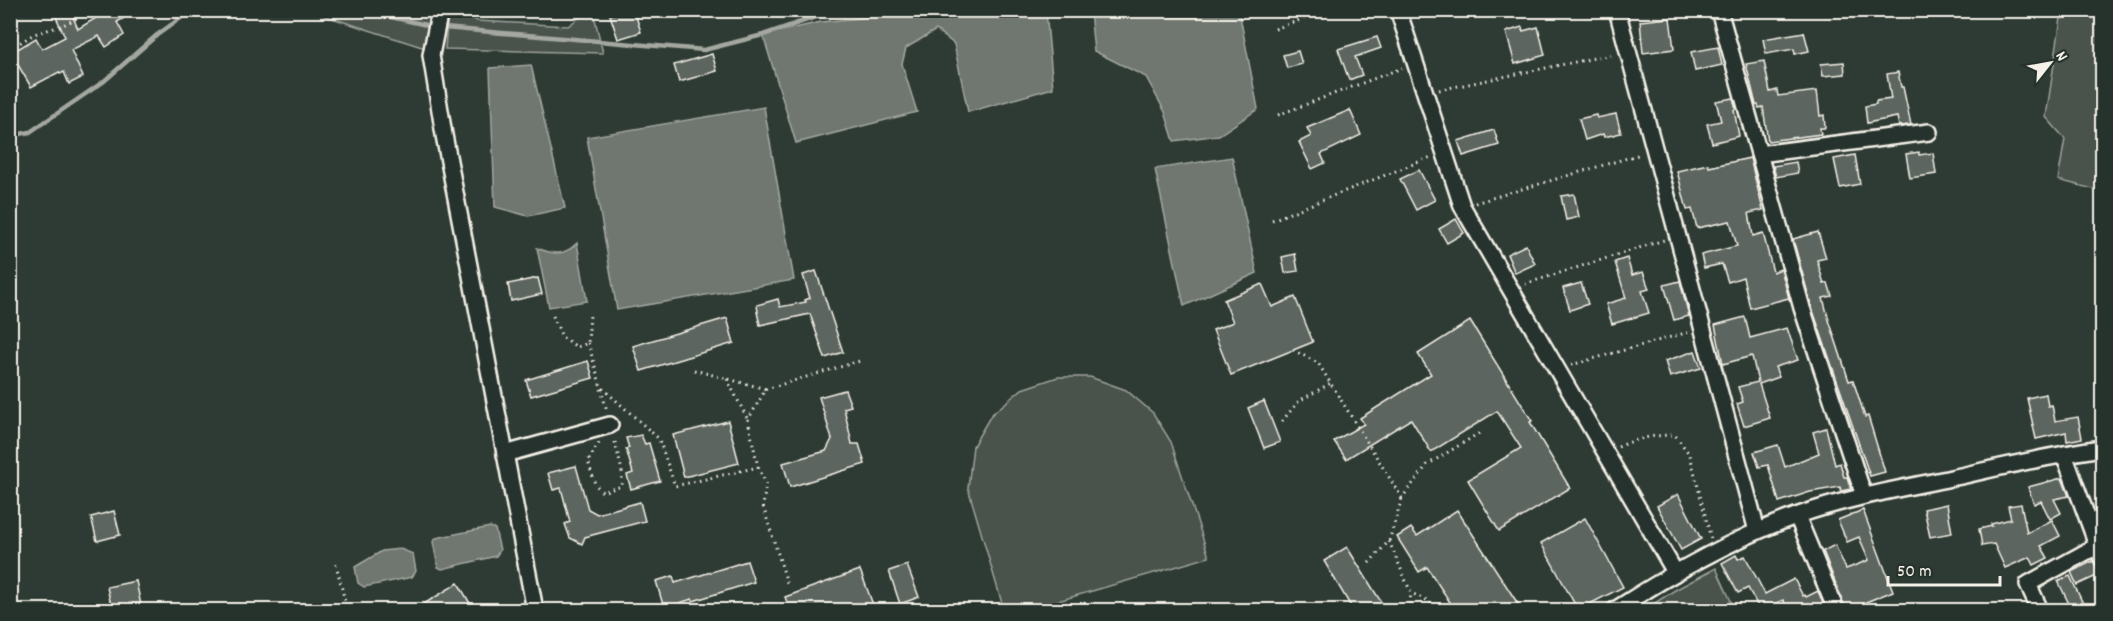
<svg xmlns="http://www.w3.org/2000/svg" width="2113" height="621" font-family="Dekko,sans-serif">
	<style>
		.green { fill: #48524c; stroke: #9ea29a; stroke-width: 1.5 }
		.water { fill: #6f7770; stroke: #a4a8a0; stroke-width: 1.5 }
		.lines { fill: none; stroke-linecap: round; stroke-linejoin: round }
		.stream { stroke: #a4a8a0; stroke-width: 4.5 }
		.building { fill: #5c655e; stroke: #f4f1e8; stroke-width: 1.5 }
		.street-casing { stroke: #f4f1e8; stroke-width: 20 }
		.path { stroke: #f4f1e8; stroke-width: 3; stroke-dasharray: 1.5 4.5; stroke-linecap: butt }
		.street { stroke: #26332d; stroke-width: 15 }
	</style>
	<rect width="100%" height="100%" fill="#2e3b34"/>
	<filter id="ink" filterUnits="userSpaceOnUse"><feTurbulence type="fractalNoise" baseFrequency=".0167" numOctaves="2"/><feDisplacementMap in="SourceGraphic" scale="12" xChannelSelector="R" yChannelSelector="G"/><feConvolveMatrix kernelMatrix="1 2 1 2 8 2 1 2 1" color-interpolation-filters="sRGB"/></filter>
	<g filter="url(#ink)">
		<g class="green">
			<path d="M310,11H429L425,48Z"/>
			<path d="M593,11L603,53L445,49L448,11H462L477,21L568,26L588,11Z"/>
			<path d="M2075,11H2102V184L2097,190L2058,180L2065,139L2046,117L2061,18Z"/>
			<path d="M1058,377H1090L1126,390L1153,413L1171,442L1209,557L1027,610H1004L968,488L973,446L991,415L1022,389Z"/>
			<path d="M1716,568L1735,610H1644L1675,590Z"/>
		</g>
		<g class="water">
			<path d="M927,11H1046L1053,88L968,112L954,44L936,30L906,48L902,64L917,112L796,143L763,35L821,22Z"/>
			<path d="M1090,11H1239L1258,109L1219,135L1174,141L1165,112L1146,77L1094,51Z"/>
			<path d="M531,65L565,208L528,216L495,207L490,68Z"/>
			<path d="M764,107L794,280L617,310L587,137Z"/>
			<path d="M1232,157L1257,273L1184,306L1155,169Z"/>
			<path d="M577,243L587,301L549,307L537,248C554,255 564,256 577,243Z"/>
			<path d="M490,527L495,529L500,550L496,556L442,569L438,567L433,542L436,538Z"/>
			<path d="M400,549L413,554L416,571L412,577L364,587L358,583L355,567L382,551Z"/>
		</g>
		<g class="lines">
			<g class="stream">
				<path d="M360,10L431,26"/>
				<path d="M444,28L704,50L763,35L836,10"/>
				<path d="M10,136L30,132L103,82L157,35L192,10"/>
			</g>
		</g>
		<g class="building">
			<path d="M53,10H70L78,29L109,10H138L117,22L124,35L106,47L99,36L71,50L83,77L69,84L64,72L60,74L59,72L31,87L11,53L36,38L42,49L65,37Z"/>
			<path d="M625,10H634L641,32L618,39L610,15Z"/>
			<path d="M1670,18L1674,49L1643,53L1640,21Z"/>
			<path d="M1522,27L1523,31L1538,27L1545,55L1515,64L1506,32Z"/>
			<path d="M1804,32L1809,51L1795,54L1794,49L1766,54L1763,39Z"/>
			<path d="M1377,37L1381,48L1355,57L1362,75L1349,80L1338,49Z"/>
			<path d="M1718,47L1722,65L1695,71L1691,52Z"/>
			<path d="M1298,51L1302,64L1287,68L1283,55Z"/>
			<path d="M712,54L717,71L679,82L674,65Z"/>
			<path d="M1764,61L1770,92L1777,90L1778,96L1817,91L1820,116L1824,115L1825,128H1820L1821,134L1768,141L1763,107L1759,108L1758,105H1756L1746,64Z"/>
			<path d="M1844,62L1845,74L1823,76L1821,64Z"/>
			<path d="M1898,72L1901,87H1903L1911,125L1899,126L1897,117L1867,123L1865,106L1876,104V101L1891,99L1887,74Z"/>
			<path d="M1733,98L1736,109L1734,110L1739,136L1712,143L1707,124L1721,121L1716,101Z"/>
			<path d="M1350,110L1361,135L1321,154L1325,163L1312,169L1299,142L1311,136L1307,128Z"/>
			<path d="M1616,114L1621,133L1604,137L1603,134L1585,140L1579,119L1596,115L1597,118Z"/>
			<path d="M1494,130L1499,145L1463,156L1458,141Z"/>
			<path d="M1919,152V155L1933,153L1936,174L1910,178L1906,154Z"/>
			<path d="M1855,155L1860,184L1840,188L1834,159Z"/>
			<path d="M1750,158L1763,210L1749,213L1753,236L1763,233L1773,272L1781,269L1790,302L1789,298L1750,308L1743,277L1728,282L1722,264L1704,268L1701,255L1737,246L1730,221L1697,228L1692,209L1687,210L1677,171L1708,164L1709,167Z"/>
			<path d="M1796,162L1798,173L1776,177L1773,166Z"/>
			<path d="M1419,170L1435,200L1416,210L1400,179Z"/>
			<path d="M1574,194L1579,217L1566,220L1561,196Z"/>
			<path d="M1456,219L1464,233L1447,243L1439,229Z"/>
			<path d="M1818,232L1826,258L1817,260L1824,284L1828,283L1832,296L1823,298L1828,317L1849,381L1853,380L1865,417L1868,416L1885,472L1870,476L1811,305L1793,239Z"/>
			<path d="M1526,245L1535,264L1515,273L1507,254Z"/>
			<path d="M1295,254L1298,271L1285,273L1282,257Z"/>
			<path d="M1627,258L1632,275L1643,272L1649,289L1642,291L1649,313L1612,324L1606,304L1626,298L1615,262Z"/>
			<path d="M816,271L843,352L825,358L810,314L760,325L757,312H758L757,305L778,299L780,307L806,302L805,300L810,298L803,275Z"/>
			<path d="M538,278L542,294L511,301L508,284Z"/>
			<path d="M1680,281L1689,316L1674,320L1664,285Z"/>
			<path d="M1581,283L1588,304L1570,310L1563,288Z"/>
			<path d="M1262,284L1272,307L1295,297L1313,342L1231,375L1213,330L1233,322L1224,300Z"/>
			<path d="M1745,317L1750,338L1787,328L1798,360L1775,367L1779,377L1759,384L1770,418L1744,426L1737,404L1743,402L1738,387L1758,382L1752,356L1723,364L1715,325Z"/>
			<path d="M727,318L734,343L641,371L633,346Z"/>
			<path d="M1470,321L1532,421L1530,422L1570,488L1499,531L1468,480L1521,448L1497,411L1431,452L1411,419L1346,459L1334,441L1364,424L1360,418L1431,374L1418,354Z"/>
			<path d="M1695,351L1701,368L1670,377L1665,361Z"/>
			<path d="M588,361L593,378L531,396L526,380Z"/>
			<path d="M845,390L851,406L844,408L852,444H859L865,464L790,487L783,463L826,451L832,439L819,397Z"/>
			<path d="M2046,394L2048,406L2052,405L2055,421L2078,417L2082,438L2067,441L2066,432L2036,439L2027,398Z"/>
			<path d="M1264,401L1280,442L1264,448L1248,408Z"/>
			<path d="M728,421L739,463L684,477L673,435Z"/>
			<path d="M1826,428L1835,465L1840,463L1844,477H1847L1851,489L1841,491L1840,487L1810,492L1779,502L1768,465L1759,467L1754,452L1778,445L1785,467L1819,453L1813,432Z"/>
			<path d="M641,435L645,444L649,443L660,481L631,489L627,475L633,473L626,449L629,448L626,438Z"/>
			<path d="M576,466L588,509L597,514L640,502L645,521L585,537L582,544L570,538L565,524L570,522L561,488L553,490L548,473Z"/>
			<path d="M2062,478L2069,496L2054,499L2061,513L2050,519L2041,501L2034,504L2028,487Z"/>
			<path d="M1678,494L1701,539L1681,550L1657,506Z"/>
			<path d="M1947,504L1952,533L1930,537L1924,509Z"/>
			<path d="M2021,504L2027,533L2052,520L2060,536L2041,546L2048,558L2034,565L2030,557L2005,568L1994,544L1982,546L1979,529L1992,526L1991,524L2011,519L2008,506Z"/>
			<path d="M1457,510L1522,610H1455L1427,567L1419,572L1397,537L1411,528L1417,536Z"/>
			<path d="M1863,510L1893,591L1866,602L1870,610H1846L1823,551L1835,545L1846,569L1869,560L1859,537L1847,542L1838,520Z"/>
			<path d="M114,511L120,535L97,541L91,517Z"/>
			<path d="M1585,518L1623,587L1578,610L1541,543Z"/>
			<path d="M1347,547L1386,610H1353L1324,561Z"/>
			<path d="M1736,555L1738,559L1745,556L1765,594L1794,579L1803,596L1805,595L1806,597L1818,591L1826,610H1781L1787,607L1783,600L1760,610L1748,588L1738,593L1722,563Z"/>
			<path d="M747,561L754,582L693,601L692,599L664,608L656,581L673,576L675,583Z"/>
			<path d="M2093,561L2096,566L2102,568L2103,573L2077,585L2071,572Z"/>
			<path d="M907,565L919,597L900,604L889,571Z"/>
			<path d="M860,570L875,610H790L785,597Z"/>
			<path d="M2070,576L2086,610H2072L2058,581Z"/>
			<path d="M136,581L142,610H112L107,587Z"/>
			<path d="M458,583L474,610H414Z"/>
		</g>
		<g class="lines">
			<defs>
				<g id="street">
					<path d="M440,10L431,55L444,135L535,610"/>
					<path d="M1398,10L1462,206L1675,572"/>
					<path d="M1617,10L1757,531"/>
					<path d="M1719,10L1802,308L1864,496"/>
					<path d="M1759,154L1929,132"/>
					<path d="M505,454L610,425"/>
					<path d="M2064,454L2102,558"/>
					<path d="M1797,516L1836,610"/>
					<path d="M1615,610C1672,573 1732,539 1796,516C1846,498 1899,489 1951,478C2001,467 2051,455 2102,448"/>
					<path d="M2040,610L2028,584L2097,546"/>
				</g>
			</defs>
			<use href="#street" class="street-casing"/>
			<g class="path">
				<path d="M1275,29L1327,10"/>
				<path d="M10,49L34,34L61,26L94,10"/>
				<path d="M1439,90L1614,54"/>
				<path d="M1278,115L1402,68"/>
				<path d="M1475,203L1641,154"/>
				<path d="M1272,220L1431,157"/>
				<path d="M1525,284L1664,240"/>
				<path d="M553,316L562,337L577,347L588,343L590,315"/>
				<path d="M588,343L601,387L659,439L675,486L758,467L748,420L766,389L860,361"/>
				<path d="M1293,350L1318,363L1402,498L1427,465L1481,432"/>
				<path d="M1571,365L1689,332"/>
				<path d="M694,370L766,389"/>
				<path d="M727,379L748,420"/>
				<path d="M601,389L607,411"/>
				<path d="M1282,421L1299,401L1331,383"/>
				<path d="M599,443L588,461L595,484L602,492L622,486V471L614,438"/>
				<path d="M1618,447C1638,438 1654,435 1675,435L1690,455L1711,539"/>
				<path d="M758,467L766,483L763,506L788,586"/>
				<path d="M1389,541L1411,593L1429,601L1434,610"/>
				<path d="M1369,563L1389,541L1402,498"/>
				<path d="M336,564L347,610"/>
				<path d="M1409,610L1411,593"/>
			</g>
			<use href="#street" class="street"/>
		</g>
	</g>
	<rect width="2113" height="621" fill="none" stroke="#26332d" stroke-width="36"/>
	<rect x="18" y="18" width="2077" height="585" fill="none" stroke="#f4f1e8" stroke-width="2" filter="url(#ink)"/>
	<g transform="translate(2050 63) rotate(59)" stroke="#26332d" stroke-width="4.5" paint-order="stroke">
	<path d="M0-4.5L10 22L0 15L-10 22Z" fill="#f4f1e8"/>
	<text y="-9" font-size="16" font-weight="bold" text-anchor="middle" fill="#f4f1e8">N</text>
	</g>
	<path d="M1888 576v9h112v-9" fill="none" stroke="#f4f1e8" stroke-width="3"/>
	<text x="1897" y="576" font-size="18" fill="#f4f1e8" stroke="#26332d" stroke-width="4.5" paint-order="stroke">50 m</text>
</svg>
